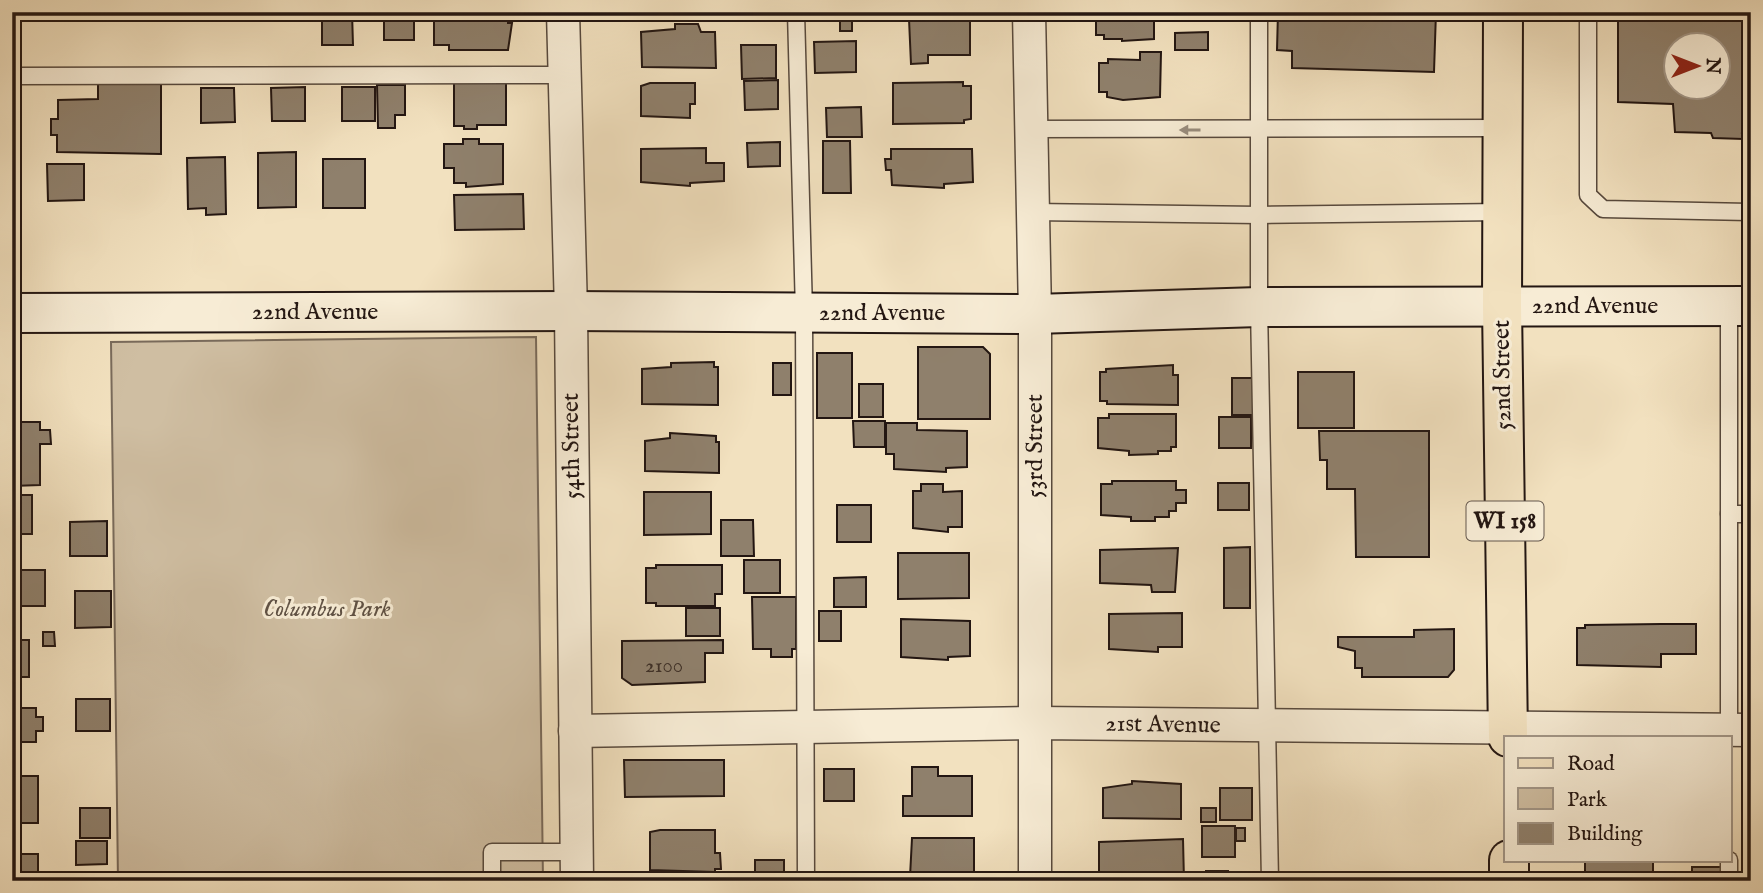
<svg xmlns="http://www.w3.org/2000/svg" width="1763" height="893" font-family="'IM FELL English',serif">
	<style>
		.green { fill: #cfbea2; stroke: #796a5a; stroke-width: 2 }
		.building { fill: #8f806c; stroke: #231612; stroke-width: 2; fill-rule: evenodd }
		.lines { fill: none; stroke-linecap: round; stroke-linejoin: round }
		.lane-casing { stroke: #57493d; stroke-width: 19 }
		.street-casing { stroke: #57493d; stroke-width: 35 }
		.secondary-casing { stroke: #231612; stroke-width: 42 }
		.primary-casing { stroke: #231612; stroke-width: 42 }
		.lane { stroke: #f7ecd5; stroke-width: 16 }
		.street { stroke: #f7ecd5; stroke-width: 32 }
		.secondary { stroke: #f7ecd5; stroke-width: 38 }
		.primary { stroke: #f2e1bf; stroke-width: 38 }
		.oneway { fill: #988c7d }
		.labels { text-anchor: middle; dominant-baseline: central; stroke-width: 6; stroke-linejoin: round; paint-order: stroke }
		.number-label { font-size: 21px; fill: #3e3028 }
		.shield { fill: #f7ecd5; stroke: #63564c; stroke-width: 2 }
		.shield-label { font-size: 23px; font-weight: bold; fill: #231612 }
		.street-label { font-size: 24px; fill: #231612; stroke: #f7ecd5 }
		.park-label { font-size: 24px; font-style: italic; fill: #5f5144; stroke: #f7ecd5 }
	</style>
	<rect width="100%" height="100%" fill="#f2e1bf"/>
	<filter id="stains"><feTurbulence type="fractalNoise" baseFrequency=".00286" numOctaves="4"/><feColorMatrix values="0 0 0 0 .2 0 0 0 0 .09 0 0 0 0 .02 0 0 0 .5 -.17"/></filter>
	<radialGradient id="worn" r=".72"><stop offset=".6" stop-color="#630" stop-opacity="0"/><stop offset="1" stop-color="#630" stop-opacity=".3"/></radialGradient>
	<path class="green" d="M536,337L543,881H118L111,342Z"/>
	<g class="building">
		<path d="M322,12H352L353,45H322Z"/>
		<rect x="384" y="12" width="30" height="28"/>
		<path d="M1096,12H1154V39L1122,41V39H1104V35H1096Z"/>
		<path d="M1278,12H1436L1434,72L1292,68V51L1277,50Z"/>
		<path d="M1618,12H1751V135L1742,134L1743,139L1713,138L1711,133L1675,132L1673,104L1618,102ZM1676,46H1718V88H1676Z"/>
		<path d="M508,14V23H512L508,50H449V45H434V15Z"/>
		<path d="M970,17V55H928V63L911,64L909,19Z"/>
		<rect x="840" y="19" width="12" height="12"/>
		<path d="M675,24H698L701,32H715L716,68L642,67L641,32L675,29Z"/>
		<path d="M1208,32V50H1175V33Z"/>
		<path d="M856,41V72L815,73L814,42Z"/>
		<path d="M741,45H776V78L742,79Z"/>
		<path d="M1140,52H1161L1160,97L1123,100L1107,97V92H1099V63H1108V59L1140,60Z"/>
		<path d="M778,80V109L745,110L744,81Z"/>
		<path d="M161,81V154L57,152V135H51V119H58V100L98,99V82Z"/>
		<path d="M454,82H506V125H477V129H464V126H454Z"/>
		<path d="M963,82V86H971V119L964,120V123L893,124V83Z"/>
		<path d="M650,83H695V104H690V118L641,116V86Z"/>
		<path d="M377,85H405V115H395V128H378Z"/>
		<path d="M305,87V121H272L271,88Z"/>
		<rect x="342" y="87" width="33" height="34"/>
		<path d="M201,88H234L235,122L201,123Z"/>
		<path d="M861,107L862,137H827L826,108Z"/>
		<path d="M463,139H479V144H503V184L466,187V183H454V168H444V144H463Z"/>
		<path d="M823,141H850L851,193H823Z"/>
		<path d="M780,142V166L748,167L747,143Z"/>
		<path d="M706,148V163H724V181L690,183V186L641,182V149Z"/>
		<path d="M891,149H972L973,182L944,184V188L892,185L891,170H886L885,159H891Z"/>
		<path d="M296,152V207L258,208V153Z"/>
		<path d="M225,157L226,214L206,215V208L188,209L187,158Z"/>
		<rect x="323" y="159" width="42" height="49"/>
		<path d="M47,164H84V200L48,201Z"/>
		<path d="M523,194L524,229L455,230L454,195Z"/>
		<path d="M918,347H983L990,354V419H918Z"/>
		<rect x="817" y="353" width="35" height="65"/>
		<path d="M714,362V367H718V405L642,404V369L671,367V363Z"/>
		<rect x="773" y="363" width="18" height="32"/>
		<path d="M1173,365V375H1178V405L1107,404V401H1100V372H1106V369Z"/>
		<rect x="1298" y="372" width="56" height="56"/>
		<rect x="1232" y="378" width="22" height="37"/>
		<rect x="859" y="384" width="24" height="33"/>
		<path d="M1109,414H1176V447H1171V451H1158V454L1129,455V451L1098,448V418H1109Z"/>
		<rect x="1219" y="417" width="32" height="31"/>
		<path d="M853,421H885V447H854Z"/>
		<path d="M12,422H40V430H50L51,444H40V485L12,486Z"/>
		<path d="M886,423H917V430L967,431V467L946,468V472L894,469V454H886Z"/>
		<path d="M1319,431H1429V557H1356L1355,489H1327V460H1320Z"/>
		<path d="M670,433L716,436V442H719V473L645,471V441L670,438Z"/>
		<rect x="1742" y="458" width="9" height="33"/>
		<path d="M1112,481H1176V490H1186V503H1176V511H1169V517H1155V521H1131V517L1101,515V484H1112Z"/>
		<rect x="1218" y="483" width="31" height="27"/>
		<path d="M921,484H943V492L962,491V527H948V532L913,528V491H921Z"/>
		<path d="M644,492H711V534L644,535Z"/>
		<rect x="12" y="495" width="20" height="39"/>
		<rect x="837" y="505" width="34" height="37"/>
		<path d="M721,520H753L754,556H721Z"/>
		<path d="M107,521V556H70V522Z"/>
		<path d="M1250,547V608H1224V548Z"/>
		<path d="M1178,548L1175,592H1152L1151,585L1100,583V550Z"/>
		<path d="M898,553H969V598L898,599Z"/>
		<rect x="744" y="560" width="36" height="33"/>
		<path d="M656,565H722V594H715V606H656V603H646V568H656Z"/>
		<path d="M12,570H45V606H12V611Z"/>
		<path d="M866,577V607H834V578Z"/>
		<path d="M75,591H111V627L75,628Z"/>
		<path d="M752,597H796V649H792V657H771V649H753Z"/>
		<rect x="686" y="608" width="34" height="28"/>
		<rect x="819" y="611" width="22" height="30"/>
		<path d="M1182,613V647H1158V652L1109,649V614Z"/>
		<path d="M901,619L970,621V656L948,657V660L901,657Z"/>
		<path d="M1661,624H1696V654H1661V667L1577,665V628H1585V625Z"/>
		<path d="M1454,629V670L1448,677H1362V668H1355V651L1338,647V637H1414V630Z"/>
		<path d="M43,632H54L55,646H43Z"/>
		<rect x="12" y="640" width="17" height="37"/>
		<path d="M723,640V653H705V682L632,685L622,678V641Z"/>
		<rect x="76" y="699" width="34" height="32"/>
		<path d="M12,708H36V717H43V731H36V742H13L12,746Z"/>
		<path d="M624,760H724V796L625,797Z"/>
		<path d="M912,767H938V776H972V816H903V796H912Z"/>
		<rect x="824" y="769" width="30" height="32"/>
		<rect x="12" y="776" width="26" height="47"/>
		<path d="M1132,781L1181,784V819L1103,818V788L1132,784Z"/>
		<rect x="1220" y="788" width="32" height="32"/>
		<rect x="80" y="808" width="30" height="30"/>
		<rect x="1201" y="808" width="15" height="14"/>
		<rect x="1202" y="826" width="33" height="31"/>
		<rect x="1236" y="828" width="9" height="13"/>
		<path d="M660,830H715V853H720L721,869H715V872L650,870V832Z"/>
		<path d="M912,838H974V878L910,877Z"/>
		<path d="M1183,839L1184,881L1099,879V842Z"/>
		<path d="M76,841H107V864L76,865Z"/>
		<rect x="12" y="854" width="26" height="27"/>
		<rect x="755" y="860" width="29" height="21"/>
		<path d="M1585,860H1653V880L1585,881Z"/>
		<rect x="1692" y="867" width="30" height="14"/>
		<rect x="1206" y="871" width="22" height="10"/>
	</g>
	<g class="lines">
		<defs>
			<g id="lane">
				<path d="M796,12L804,312L806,881"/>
				<path d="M1259,12V307L1270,881"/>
				<path d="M1588,12V195L1603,209L1749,212"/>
				<path d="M12,76L564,75"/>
				<path d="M1031,129L1503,128"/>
				<path d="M1033,212L1259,215L1502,212"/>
				<path d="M1729,514H1751"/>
				<path d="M1729,735V306"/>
				<path d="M1729,860V881"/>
				<path d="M492,881V852H576"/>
			</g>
			<g id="street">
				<path d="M563,12L571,311L577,881"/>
				<path d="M1029,12L1035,314V881"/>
				<path d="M575,731L1036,723L1751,730"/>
			</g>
			<path id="secondary" d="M12,313L571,311L1035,314L1259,307L1751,306"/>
			<g id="primary">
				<path d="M1503,12L1502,306L1508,737"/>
				<path d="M1509,860V881"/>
			</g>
		</defs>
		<use href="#lane" class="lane-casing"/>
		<use href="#street" class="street-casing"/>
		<use href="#secondary" class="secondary-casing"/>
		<use href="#primary" class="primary-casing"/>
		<use href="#lane" class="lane"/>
		<use href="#street" class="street"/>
		<use href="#secondary" class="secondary"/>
		<use href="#primary" class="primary"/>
	</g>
	<defs><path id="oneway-solid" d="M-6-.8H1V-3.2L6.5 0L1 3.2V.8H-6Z" transform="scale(1.75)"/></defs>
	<use class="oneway" href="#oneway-solid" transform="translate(1190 130) rotate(-180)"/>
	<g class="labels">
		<g class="number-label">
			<text x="664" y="666">2100</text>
		</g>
		<rect class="shield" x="1466.5" y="501.5" width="77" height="39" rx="5"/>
		<g class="shield-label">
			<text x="1505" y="521">WI 158</text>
		</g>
		<g class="street-label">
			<text x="1595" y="306">22nd Avenue</text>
			<text x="315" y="312">22nd Avenue</text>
			<text x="882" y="313">22nd Avenue</text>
			<text transform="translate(1503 375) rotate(-91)">52nd Street</text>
			<text transform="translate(572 446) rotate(-91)">54th Street</text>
			<text transform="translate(1035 446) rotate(-90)">53rd Street</text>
			<text transform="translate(1163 725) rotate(1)">21st Avenue</text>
		</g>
		<g class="park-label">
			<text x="327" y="609">Columbus Park</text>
		</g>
	</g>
	<rect width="1763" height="893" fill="none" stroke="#f2e1bf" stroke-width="42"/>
	<rect x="14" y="14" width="1735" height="865" fill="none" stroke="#231612" stroke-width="3.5"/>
	<rect x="21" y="21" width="1721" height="851" fill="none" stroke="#231612" stroke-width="2"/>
	<rect x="1504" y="736" width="228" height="126" fill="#f7ecd5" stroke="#a29687" stroke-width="2"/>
	<rect x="1518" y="758" width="35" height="10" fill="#f2e1bf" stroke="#a29687" stroke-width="2"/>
	<text x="1567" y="770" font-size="21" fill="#231612">Road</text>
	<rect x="1518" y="788" width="35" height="21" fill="#cfbea2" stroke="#a29687" stroke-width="2"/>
	<text x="1567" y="806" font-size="21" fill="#231612">Park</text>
	<rect x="1518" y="823" width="35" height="21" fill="#8f806c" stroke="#a29687" stroke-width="2"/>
	<text x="1567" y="840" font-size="21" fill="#231612">Building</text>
	<g transform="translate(1697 66) rotate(90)"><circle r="33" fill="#f7ecd5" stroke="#a29687" stroke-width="2"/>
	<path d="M0-5L12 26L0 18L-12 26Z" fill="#8f2418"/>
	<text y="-10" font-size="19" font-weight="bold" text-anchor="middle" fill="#231612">N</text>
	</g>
	<rect width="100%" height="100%" filter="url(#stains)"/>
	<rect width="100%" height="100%" fill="url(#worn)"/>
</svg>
